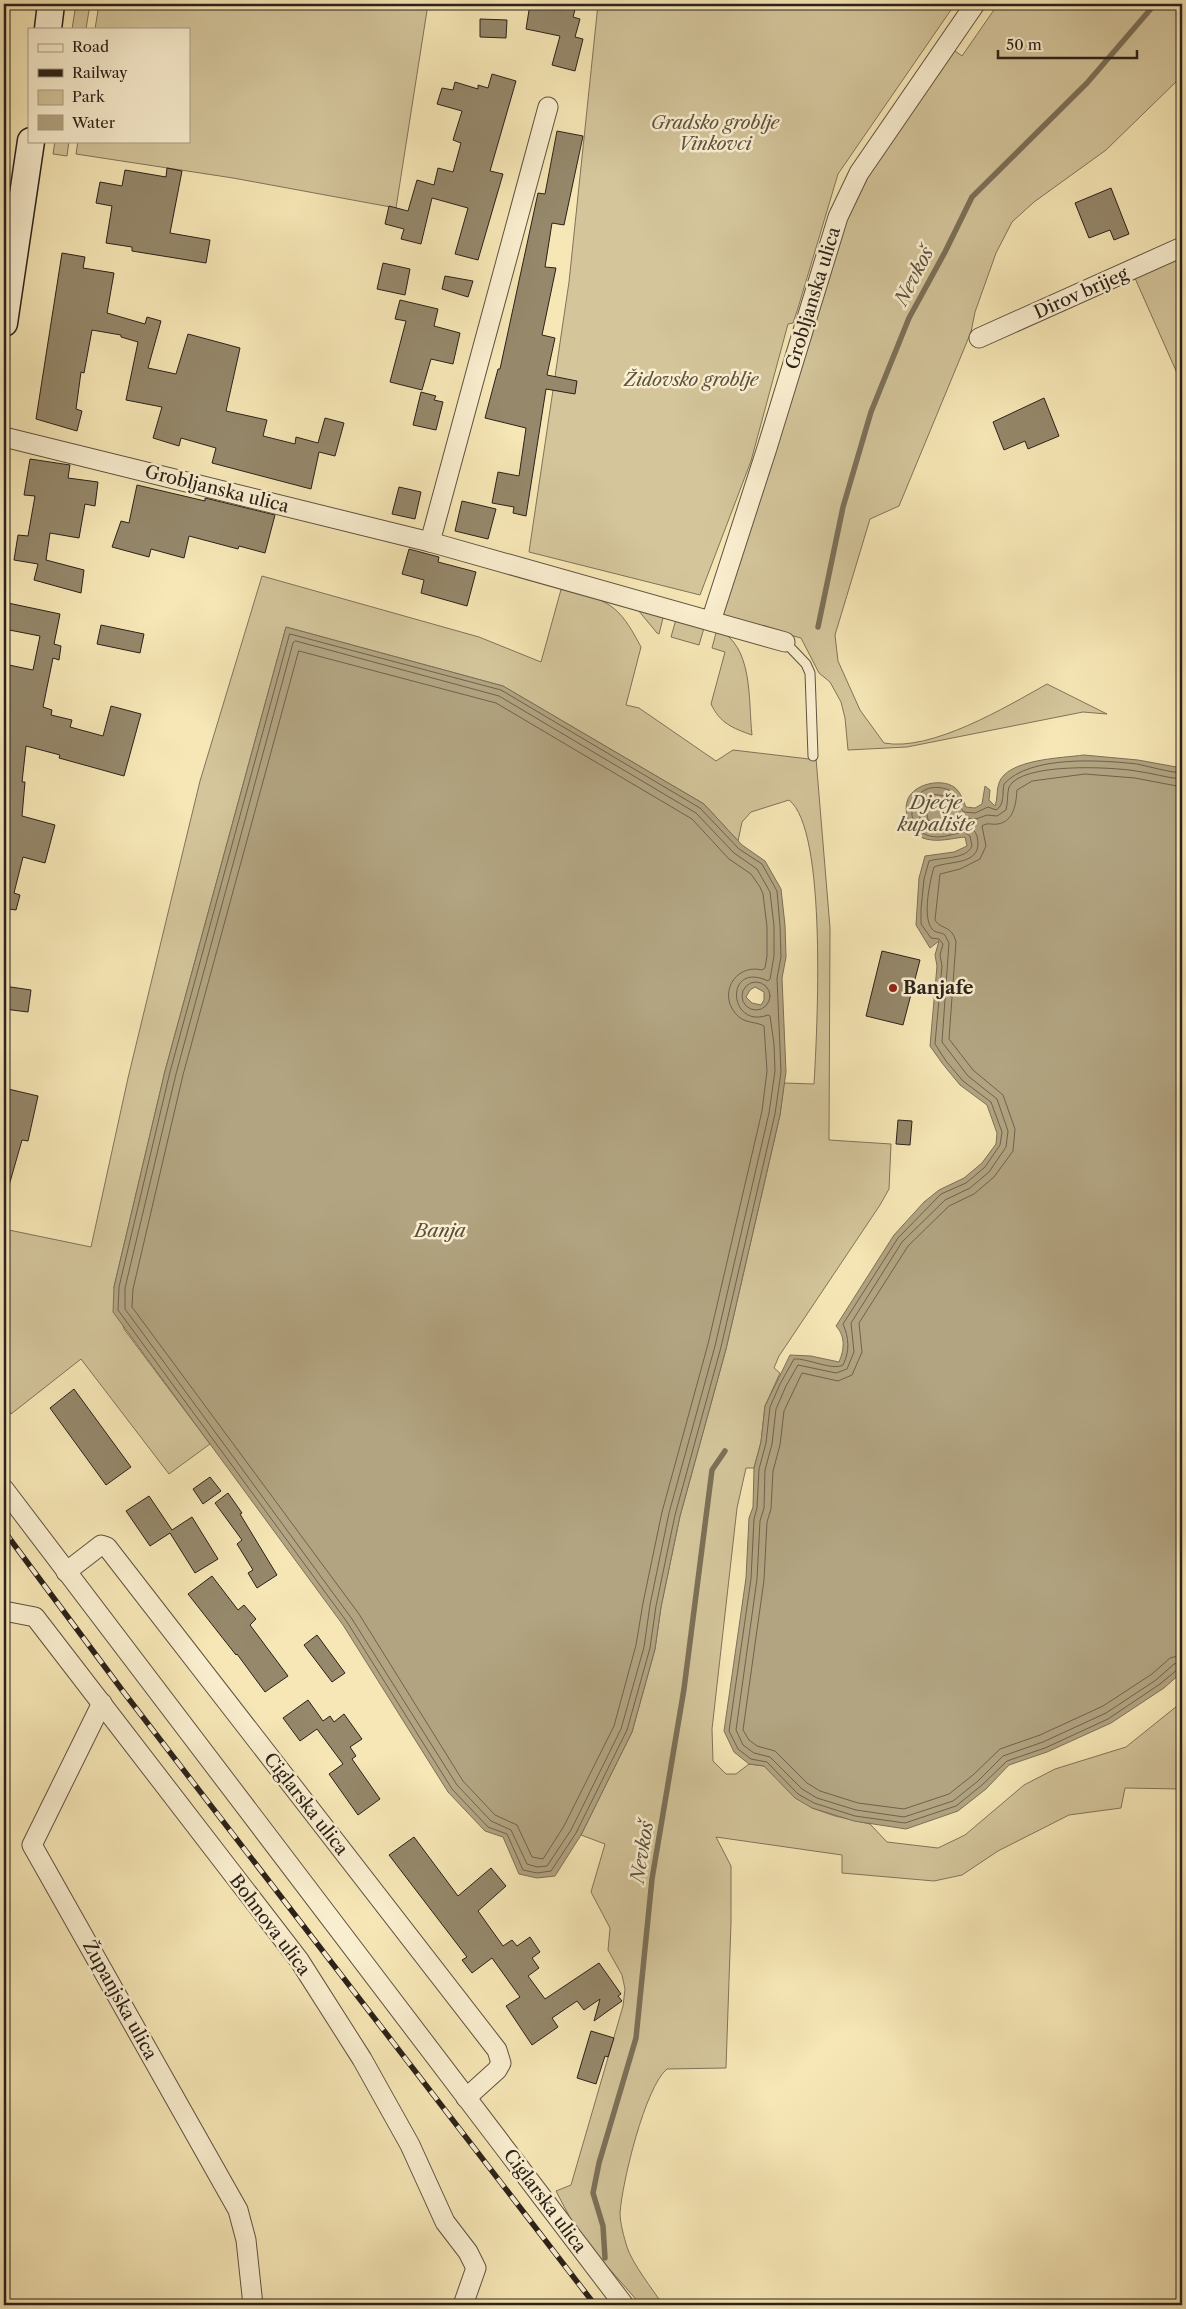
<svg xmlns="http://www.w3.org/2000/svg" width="1186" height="2309" font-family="'Libre Caslon Text',serif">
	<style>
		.green { fill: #d4c59b; stroke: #80735a }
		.water { fill: #b2a481; stroke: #7c7058; fill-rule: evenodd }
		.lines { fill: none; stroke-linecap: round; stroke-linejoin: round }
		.shore { stroke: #6e624e; stroke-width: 1 }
		.stream { stroke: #7c7058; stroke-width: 5.5 }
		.building { fill: #95886b; stroke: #2b211a }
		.service-casing { stroke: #5e5241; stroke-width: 11 }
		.minor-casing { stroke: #5e5241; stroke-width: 21 }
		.secondary-casing { stroke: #2b211a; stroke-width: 29 }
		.service { stroke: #faefd0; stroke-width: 9 }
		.minor { stroke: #faefd0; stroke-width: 19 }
		.secondary { stroke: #faefd0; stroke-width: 26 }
		.rail-casing { stroke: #2b211a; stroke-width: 5.5 }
		.rail { stroke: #faefd0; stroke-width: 4; stroke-dasharray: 11; stroke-linecap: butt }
		.poi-dot { fill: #8f2418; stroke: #faefd0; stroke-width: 2 }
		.labels { text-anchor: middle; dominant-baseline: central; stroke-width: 5; stroke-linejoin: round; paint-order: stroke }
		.park-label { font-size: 18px; font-style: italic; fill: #5e5241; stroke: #faefd0 }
		.street-label { font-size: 18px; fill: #2b211a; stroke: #faefd0 }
		.poi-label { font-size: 18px; font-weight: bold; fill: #2b211a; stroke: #faefd0; text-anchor: start }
		.water-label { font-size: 19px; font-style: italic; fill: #5a4f3e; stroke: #faefd0 }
	</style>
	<rect width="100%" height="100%" fill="#f7e7b6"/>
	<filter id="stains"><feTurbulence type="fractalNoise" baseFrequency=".004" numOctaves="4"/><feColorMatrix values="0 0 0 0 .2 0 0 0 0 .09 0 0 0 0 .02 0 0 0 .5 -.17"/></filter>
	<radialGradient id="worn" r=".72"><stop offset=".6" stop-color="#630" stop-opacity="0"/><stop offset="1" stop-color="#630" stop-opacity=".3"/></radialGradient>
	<g class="green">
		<path d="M76,4H90L86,29H72Z"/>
		<path d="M99,4H428L396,208L233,178L76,154L78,141H189V29H95Z"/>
		<path d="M598,4H955L838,174L798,308L793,323L788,324L751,461L700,595L529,552L569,282Z"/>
		<path d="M998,4H1182V76L1106,150L1034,202L1012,222L996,253L975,312L971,332L899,506L870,519L835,635L838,661L860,710L884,743C931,752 1006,707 1047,684L1107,714L1083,712L907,747L848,750L845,718L841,702L830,682L819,673L801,638L723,617L721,614L842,221L860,184L951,48L962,56Z"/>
		<path d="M55,141H69L67,156L53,154Z"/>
		<path d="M1182,254V381L1181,382L1134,276Z"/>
		<path d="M262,576L479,637L541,662L562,586C609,603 617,601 641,647L626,705L639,708L716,761L733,750L809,759L816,758L830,928L829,1140L891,1144L889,1189L880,1205L779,1356L774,1368L780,1373L765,1406L761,1442L754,1468H746L737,1508L712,1729L713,1761L726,1774H736L749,1764L764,1766L812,1808L835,1816L870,1824L887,1842L938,1848L965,1835L1024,1785L1055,1769L1126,1747L1182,1702V1789L1125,1788L1121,1808L1069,1815L998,1851L962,1875L934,1881L842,1873V1855L716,1837L731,1866V1922L726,2068L667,2069C645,2087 622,2183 620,2213C620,2223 624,2237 627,2247C632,2263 653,2290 663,2305H641L578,2233L556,2191L571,2185L623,2006L625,1989L622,1975L608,1950L610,1928L591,1892L605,1844L581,1835L632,1732L655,1649L661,1607L680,1516L726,1349L780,1115L784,1083L814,1084C817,1033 828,830 789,800L751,812L742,822L738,841L704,804L503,686L286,627L165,1071L114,1287L124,1329L210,1444L169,1474L81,1359L11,1414L4,1401V1229L91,1247L128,1078L200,781Z"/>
		<path d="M633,604L664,614L659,634L657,633Z"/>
		<path d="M677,616L704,628L699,645L671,637Z"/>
		<path d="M717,629C754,646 748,700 752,735C732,728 720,723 711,704L725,652L712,648Z"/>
	</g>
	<g class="water">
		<path d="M286,627L503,686L704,804L742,845L765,861L781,889L785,925L786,957L782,978L786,1072L780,1115L726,1349L680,1516L661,1607L655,1649L632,1732L581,1835L555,1876L537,1878L519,1874L503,1837L485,1831L448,1792L343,1625L113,1312L114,1287L165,1071ZM755,987L764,992V1000L761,1005L752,1003L746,997L750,990Z"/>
		<path d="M1084,755L1138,760L1182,768V1672L1164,1688L1111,1723L1047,1752L1009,1765L986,1789L958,1811L906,1829L854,1821L812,1808L795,1798L764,1766L749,1764L734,1752L724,1731L746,1578L749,1518L753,1507L754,1468L761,1442L765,1406L790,1355L811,1356L839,1362C844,1350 846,1337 836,1326L894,1235L924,1202L939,1190L964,1178L982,1163L996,1144L997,1133L987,1105L960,1085L942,1063L930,1046L937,966L935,955L939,941L930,948L916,925L919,878L925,856L954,852L967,846L965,837C946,839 931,845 913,833C909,823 903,810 908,799C914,784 941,778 954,787C960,791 963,800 966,807L975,808L982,804L985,786L990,790L989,800L995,806C998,798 996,791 999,783C1007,759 1062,758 1084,755Z"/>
	</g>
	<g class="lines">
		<g class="shore">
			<path d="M290,634L501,690L700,808L739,849L762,864L777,891L780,926L781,957L777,978L781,1072L775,1114L721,1347L675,1515L656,1606L650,1648L627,1730L576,1833L551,1871L537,1873L523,1870L507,1834L488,1827L452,1789L347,1622L118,1310L119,1287L170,1072Z"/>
			<path d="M296,641L499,696L696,813L734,853L757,869L770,892L774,926V956L770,979L768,981C724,960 728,1030 768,1015L770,1016L774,1044L775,1071L769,1113L715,1346L669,1513L650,1605L644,1647L621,1729L571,1830L547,1866L537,1867L527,1864L511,1830L491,1821L457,1785L352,1619L125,1309V1288L176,1074L293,643Z"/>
			<path d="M299,651L496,703L692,819L729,859L751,874L760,887L763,894L767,927V956L765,968L762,970C734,963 716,997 739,1017C746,1023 757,1022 764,1026L767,1071L762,1111L708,1344L662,1512L643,1603L636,1645L614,1726L564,1826L543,1859L532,1857L517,1825L495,1815L463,1781L359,1614L132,1307L133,1289L183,1075Z"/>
			<path d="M1182,773C1167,772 1152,767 1137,764C1101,760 1030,755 1004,784C1002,793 1005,805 996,810L988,807L975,813L964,812C958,806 958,793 949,790C907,774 897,837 938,837C946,837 956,833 964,832L970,836L972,846C966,860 941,857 929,861L924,879L921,909V924L931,938L939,939L943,944L940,955L942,966L935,1044L946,1061L963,1081L991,1102L1002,1132L1000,1145L985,1167L966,1183L941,1194L898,1238L843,1324C849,1338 850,1351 843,1365C833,1371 807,1358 794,1359L780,1384L770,1407L766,1443L759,1469L757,1508L754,1519L751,1579L729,1731L738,1749L751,1759L767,1762L798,1794L814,1803L855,1816L905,1823L956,1806L982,1785L1007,1761L1045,1748L1108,1719L1160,1684L1178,1669L1182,1668"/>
			<path d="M1182,779C1167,778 1152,773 1136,771C1113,767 1021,762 1009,787C1007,793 1008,803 1006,810L997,816L987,815L976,819L963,818L957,813L946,796L931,794L919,803L920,818L924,827C943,832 953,823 967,826C972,827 975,831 977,836C984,866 951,860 934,867C930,881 922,917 932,929C935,933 941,932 945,935L949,943L942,1042L968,1076L997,1099L1008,1131L1006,1147L989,1172L970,1188L945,1200L902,1242L851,1323L854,1352L847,1369L836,1373L798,1365L786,1386L776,1409L772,1444L765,1470L764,1508L760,1521L757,1579L736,1730L743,1745L754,1753L770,1757L802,1789L817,1798L856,1810L904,1817L953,1801L978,1781L1003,1756L1043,1742L1106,1713L1156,1680L1174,1664L1182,1662"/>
			<path d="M1182,787L1135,778L1085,774L1032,781L1017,790C1016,804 1014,821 998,824C991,825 988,822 982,826L986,846L980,859L960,869L940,874L935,920C941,930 952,925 956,942L949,1039L973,1070L1003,1095L1015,1129L1013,1151L994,1177L974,1194L949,1206L908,1246L859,1323L862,1352L852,1375L838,1381L802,1373L784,1411L780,1445L773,1471L771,1509L767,1522L764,1580L743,1730L749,1740L757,1746L775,1751L807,1783L820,1791L858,1803L904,1809L949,1794L973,1775L1000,1749L1040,1735L1103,1706L1152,1674L1170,1658L1182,1655"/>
			<path d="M932,802L943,804L950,820L938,823L928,820L926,808Z"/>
			<circle cx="756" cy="996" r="14"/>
		</g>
		<g class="stream">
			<path d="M818,627L843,507L871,412L909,318L945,252L972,197L1087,83L1155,4"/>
			<path d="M605,2258L603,2226L593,2193L599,2163L636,2038L652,1879L684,1689L712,1470L725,1451"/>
		</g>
	</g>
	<g class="building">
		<path d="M530,4H570V6H576L573,17L580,19L575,37L583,39L575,71L552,65L560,36L526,29Z"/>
		<path d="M480,19L507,20L506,38L480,37Z"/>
		<path d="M492,74L516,81L490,171L503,174L478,260L455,254L468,208L432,198L421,244L401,239L404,229L385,224L389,206L408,211L417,180L434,185L438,168L453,172L461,143L453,140L462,111L437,104L442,88L453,90L455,82L478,89V85L488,88Z"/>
		<path d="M557,131L583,136L564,225L552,223L545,267L556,268L542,335L555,338L547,375L577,381L575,394L546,389L526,516L513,513L514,507L492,503L498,472L519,476L526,428L485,418L498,369H500L538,193L545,194Z"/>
		<path d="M167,168L182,171L170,233L210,240L206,263L132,251V247L106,243L112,206L96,203L100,182L122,186L125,170L166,177Z"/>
		<path d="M1111,188L1129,234L1114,240L1110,230L1089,238L1075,203Z"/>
		<path d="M62,253L85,257L83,268L114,273L107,313L145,324L147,317L161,321L148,368L176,374L188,334L240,348L226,411L267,420L263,436L295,444L296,437L318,443L325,418L344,423L335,456L319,452L311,489L212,463L216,448L181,438L179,446L153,438L162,407L126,400L138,342L121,337V335L92,330L84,373L81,372L76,409L82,411L77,431L36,419Z"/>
		<path d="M383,263L410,269L405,295L377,289Z"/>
		<path d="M445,276L473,281L468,297L442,289Z"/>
		<path d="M400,300L438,309L434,326L460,333L453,364L431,359L422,390L390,382L406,321L395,319Z"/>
		<path d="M421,392L436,396L434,400L443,402L436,430L413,425Z"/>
		<path d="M1044,398L1059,436L1028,449L1025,441L1004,450L993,422Z"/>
		<path d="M30,459L70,465L68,478L98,482L95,506L85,504L79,538L50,533L46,560L84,570L81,593L34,580L38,564L14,560L18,535L28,536L35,496L24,495Z"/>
		<path d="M137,485L205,501V498L275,515L265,553L239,546L238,549L189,536L184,558L151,549L149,557L112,547L121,521L129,523Z"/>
		<path d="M399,487L421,492L415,519L392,514Z"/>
		<path d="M462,501L496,509L488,539L455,531Z"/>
		<path d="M409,549L439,557L438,562L476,572L467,606L421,593L424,580L402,574Z"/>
		<path d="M8,603L60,614L54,644L61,646L59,660L53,658L43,707L52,710L51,715L72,720L70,727L103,736L111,706L141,714L124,776L59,758L60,755L26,746L22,782H25L22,816L55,825L45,863L23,857L14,893L20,895L16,910L9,909V911H4V664L33,670L40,636L4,629Z"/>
		<path d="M101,625L144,634L140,653L97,644Z"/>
		<path d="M882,951L920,960L903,1025L866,1016Z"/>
		<path d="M4,986L31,990L28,1012L4,1009Z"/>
		<path d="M4,1088L38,1096L28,1141L22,1140L8,1189L4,1188Z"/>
		<path d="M898,1120L912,1121L910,1145L896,1144Z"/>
		<path d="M74,1389L131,1467L106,1485L50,1408Z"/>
		<path d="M210,1477L221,1491L203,1504L193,1489Z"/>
		<path d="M228,1493L242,1513L240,1514L277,1575L257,1588L248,1573L253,1570L237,1544L242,1540L215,1503Z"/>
		<path d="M149,1496L172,1530L192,1517L218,1559L195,1573L170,1533L150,1546L126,1511Z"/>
		<path d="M212,1576L238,1610L244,1605L256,1619L250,1625L288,1676L265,1692L237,1654L236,1655L188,1594Z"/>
		<path d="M317,1635L345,1673L332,1682L304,1645Z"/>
		<path d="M308,1700L323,1721L330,1716L334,1722L344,1714L362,1739L350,1747L356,1756L352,1759L380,1799L358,1815L329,1774L343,1764L317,1729L300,1741L283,1718Z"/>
		<path d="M414,1837L458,1896L491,1868L506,1886L478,1911L503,1946L512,1940L517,1946L530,1937L540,1952L532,1958L539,1968L528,1976L545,1999L599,1963L621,1994L618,1996L622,2001L594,2021L600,1999L584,2010L577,2001L552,2018L558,2027L532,2045L506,2006L520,1997L492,1958L472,1973L462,1960L467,1957L389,1855Z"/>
		<path d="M591,2031L614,2038L608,2057L605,2056L596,2084L577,2078Z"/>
	</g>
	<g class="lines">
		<defs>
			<path id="service" d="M785,642L806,664L810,673L813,756"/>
			<g id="minor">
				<path d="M979,338L1182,247"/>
				<path d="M4,437L430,542L785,642"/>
				<path d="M430,542L548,107"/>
				<path d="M711,621L767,448L838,217L859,173L975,4"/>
				<path d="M4,1489L624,2305"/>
				<path d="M66,1572L101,1545L107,1547L497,2050L501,2063L497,2070L466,2098"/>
				<path d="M4,1611L35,1617L299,1960L362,2059L410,2145L445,2222L468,2252L476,2268L463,2305"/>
				<path d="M102,1703L32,1845L238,2210L246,2240L253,2305"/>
			</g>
			<g id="secondary">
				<path d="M48,29L51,4"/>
				<path d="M4,323L31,141"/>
			</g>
		</defs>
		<use href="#service" class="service-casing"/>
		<use href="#minor" class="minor-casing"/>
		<use href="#secondary" class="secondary-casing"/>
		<use href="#service" class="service"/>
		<use href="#minor" class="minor"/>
		<use href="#secondary" class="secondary"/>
		<defs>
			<path id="rail" d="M4,1531L122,1690L595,2305"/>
		</defs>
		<use href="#rail" class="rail-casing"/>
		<use href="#rail" class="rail"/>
	</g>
	<circle class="poi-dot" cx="893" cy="988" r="5"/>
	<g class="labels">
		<g class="park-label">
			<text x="715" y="123">Gradsko groblje<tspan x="715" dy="21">Vinkovci</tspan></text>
			<text x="691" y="380">Židovsko groblje</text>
		</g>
		<g class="street-label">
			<text transform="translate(1081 293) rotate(-24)">Dirov brijeg</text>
			<text transform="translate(813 298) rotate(-73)">Grobljanska ulica</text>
			<text transform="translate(217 489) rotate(14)">Grobljanska ulica</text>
			<text transform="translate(306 1804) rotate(52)">Ciglarska ulica</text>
			<text transform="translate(270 1925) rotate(53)">Bohnova ulica</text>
			<text transform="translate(120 2000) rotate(61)">Županjska ulica</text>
			<text transform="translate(545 2201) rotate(53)">Ciglarska ulica</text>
		</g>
		<g class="poi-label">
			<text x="903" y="988">Banjafe</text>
		</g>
		<g class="water-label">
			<text transform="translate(914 276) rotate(-63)">Nevkoš</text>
			<text x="936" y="802">Dječje<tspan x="936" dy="22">kupalište</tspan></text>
			<text x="440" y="1230">Banja</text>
			<text transform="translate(642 1852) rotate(-81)">Nevkoš</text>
		</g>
	</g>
	<rect width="1186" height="2309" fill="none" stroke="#f7e7b6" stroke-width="20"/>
	<rect x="5" y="5" width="1176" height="2299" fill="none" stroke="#2b211a" stroke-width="2.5"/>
	<rect x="10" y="10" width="1166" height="2289" fill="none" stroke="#2b211a"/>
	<rect x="28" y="28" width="162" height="115" fill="#faefd0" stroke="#a79d87"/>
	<rect x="38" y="44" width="25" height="8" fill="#faefd0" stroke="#a79d87"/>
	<text x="72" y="52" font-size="15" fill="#2b211a">Road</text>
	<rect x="38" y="69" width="25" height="8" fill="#2b211a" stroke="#a79d87"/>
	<text x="72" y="78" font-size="15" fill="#2b211a">Railway</text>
	<rect x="38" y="90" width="25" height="15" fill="#d4c59b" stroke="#a79d87"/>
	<text x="72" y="102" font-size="15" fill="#2b211a">Park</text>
	<rect x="38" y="115" width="25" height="15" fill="#b2a481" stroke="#a79d87"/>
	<text x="72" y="128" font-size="15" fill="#2b211a">Water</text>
	<path d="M998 50v8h139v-8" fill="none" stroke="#2b211a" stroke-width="2.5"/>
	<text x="1006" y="50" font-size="15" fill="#2b211a" stroke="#faefd0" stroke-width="4" paint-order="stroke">50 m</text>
	<rect width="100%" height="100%" filter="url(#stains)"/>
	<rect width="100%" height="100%" fill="url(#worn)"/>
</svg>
